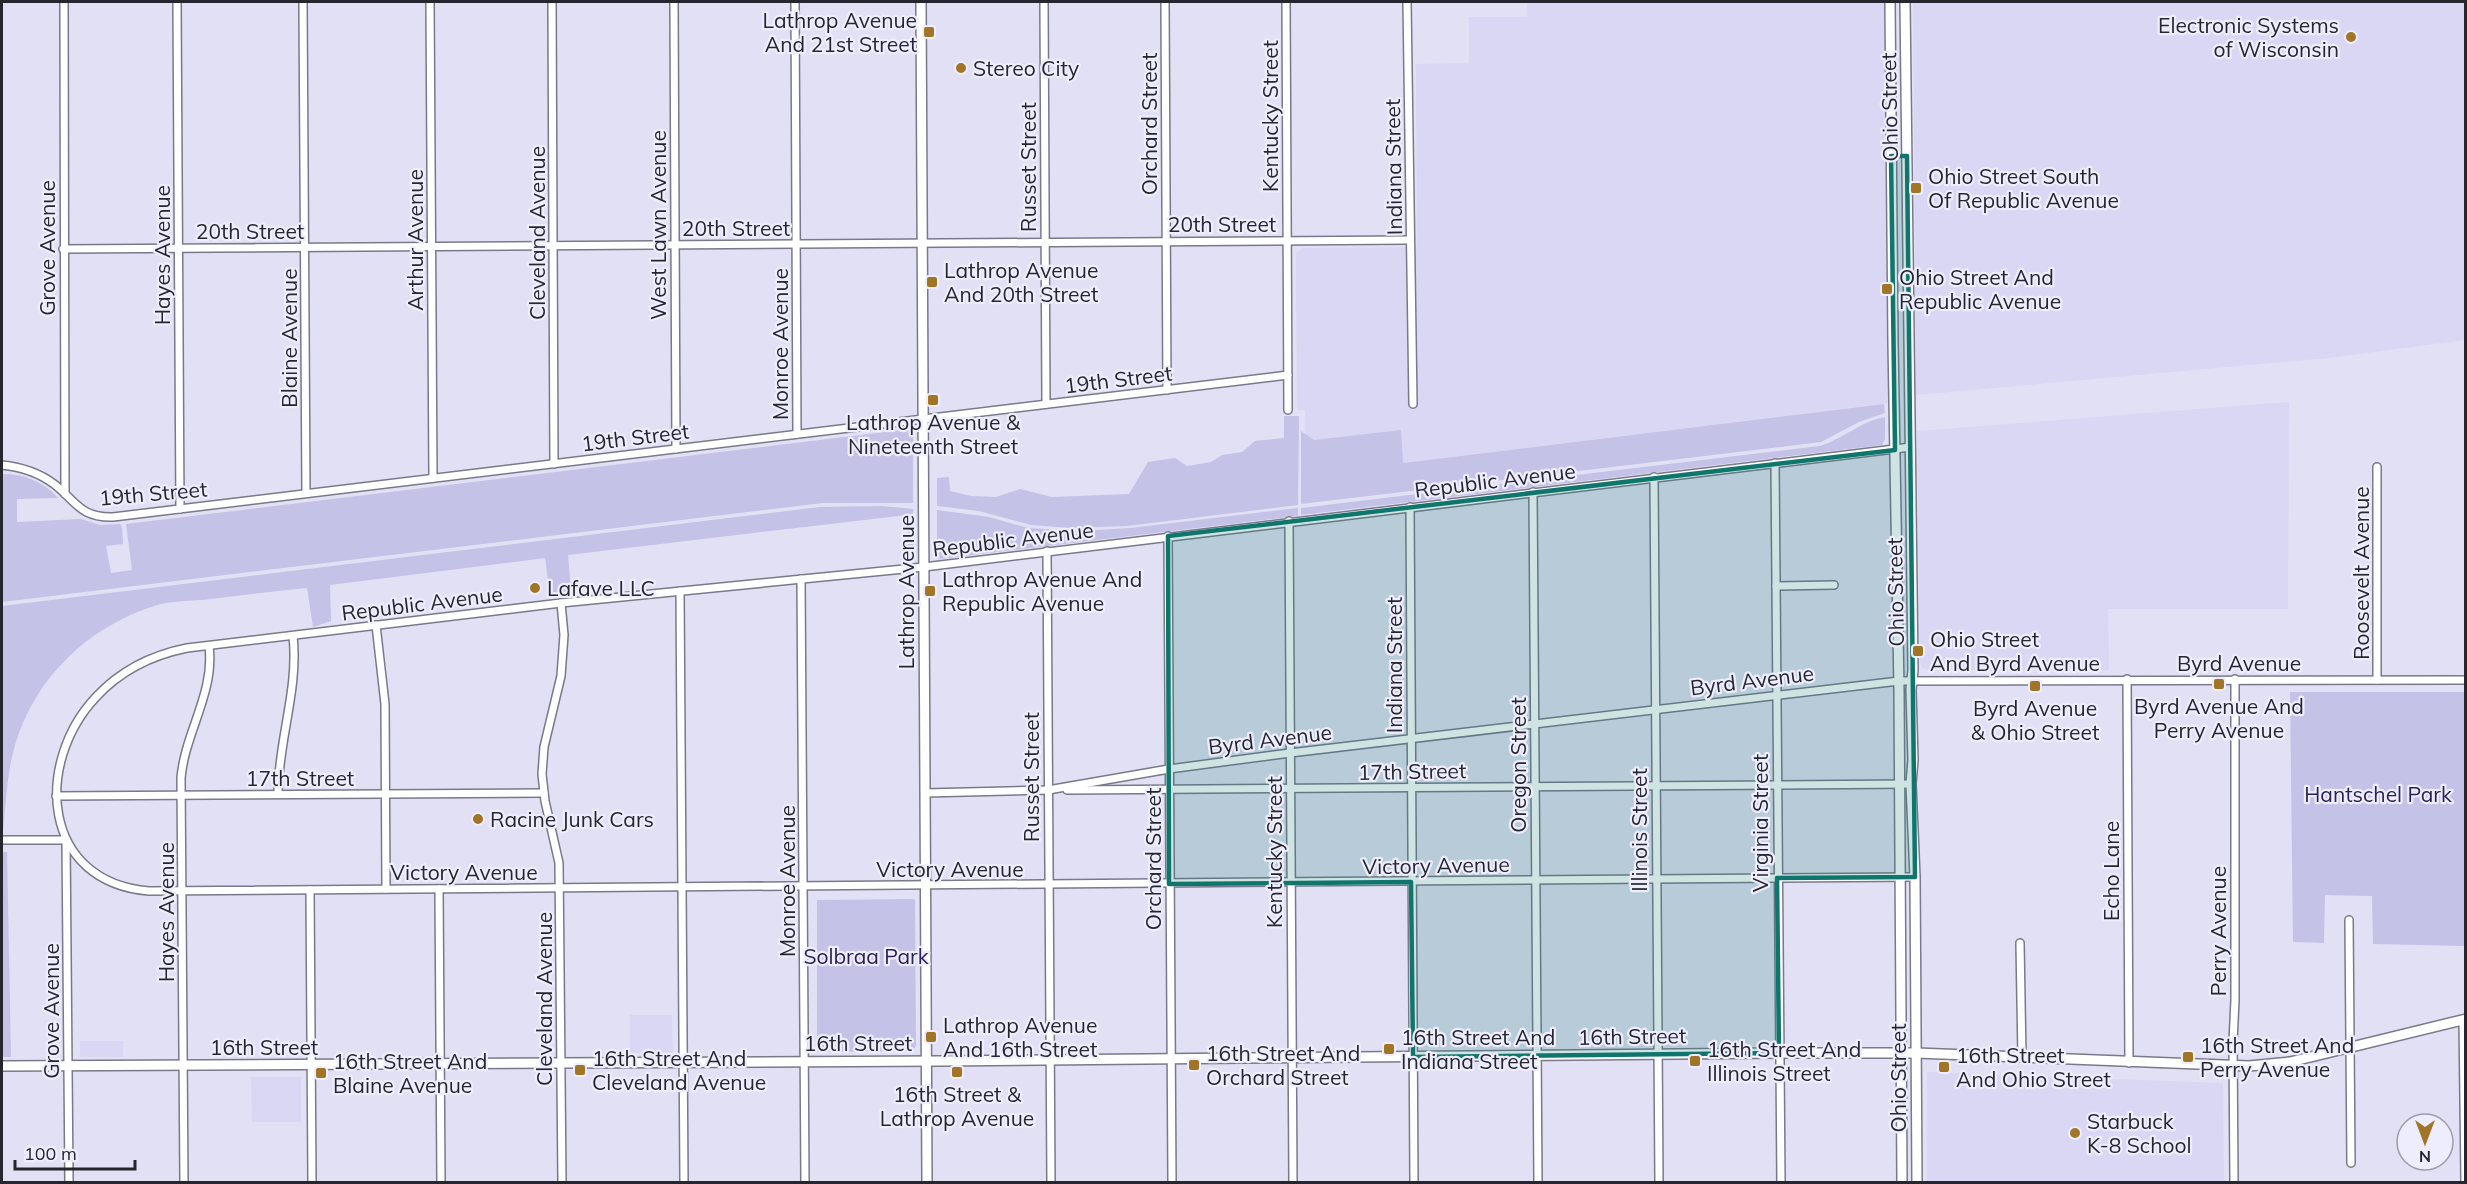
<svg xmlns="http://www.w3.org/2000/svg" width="2467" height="1184" font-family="Mulish,sans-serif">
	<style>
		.built { fill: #d9d7f3 }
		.green { fill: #c4c2e7 }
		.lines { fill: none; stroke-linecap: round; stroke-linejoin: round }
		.minor-casing { stroke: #7a798b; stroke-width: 10 }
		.tertiary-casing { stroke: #7a798b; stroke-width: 12 }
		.minor { stroke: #fff; stroke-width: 7 }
		.tertiary { stroke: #fff; stroke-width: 9 }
		.marked { fill: #0f766e; fill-opacity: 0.2; stroke: #0f766e; stroke-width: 4.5; stroke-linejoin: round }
		.poi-dot { fill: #a17525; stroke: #eeedfe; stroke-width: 2 }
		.labels { text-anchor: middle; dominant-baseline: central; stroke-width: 4.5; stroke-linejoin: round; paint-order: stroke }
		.poi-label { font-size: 21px; fill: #26262e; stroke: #eeedfe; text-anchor: start }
		.street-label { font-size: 21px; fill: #26262e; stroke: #eeedfe }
		.park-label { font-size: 21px; fill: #2c205a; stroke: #eeedfe }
	</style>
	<rect width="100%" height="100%" fill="#e1e0f4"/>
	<g class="built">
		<path d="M1527,2H1885L1889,403L1402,463V452L1305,466V410H1297L1296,253L1303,248L1417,247L1416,64L1469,63V17H1527Z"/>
		<path d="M1913,2H2465V340L2328,358L1916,395Z"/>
		<path d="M2289,402L2288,609H2108L2109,670H1928L1922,668L1920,662L1917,431Z"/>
		<path d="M630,1015H672L673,1053H630Z"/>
		<rect x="539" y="1016" width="12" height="37"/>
		<rect x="80" y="1041" width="43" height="16"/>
		<path d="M1927,1072L2223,1083L2224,1182H1927Z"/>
		<path d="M251,1077H301V1122H252Z"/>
	</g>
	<g class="green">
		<path d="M1884,404L1885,413L1859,422L1821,442L1301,504V431L1314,440L1401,430L1403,463Z"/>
		<path d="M1284,416H1299L1298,505L1127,526L1070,528L1031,525L979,511L937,506V478L949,477L950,491L971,496L996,497L1020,489L1052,497L1129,494L1148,462L1175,458L1187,466L1211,462L1222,455L1242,452L1255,441L1284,438Z"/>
		<path d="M1885,417V439L1882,445L1301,515V508L1820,446C1843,439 1861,421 1885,417Z"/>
		<path d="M910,429L913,430V503H823L2,602V474C24,474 43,481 58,498L17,499V522L81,519L100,525L120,524L122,527L123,544L106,546L111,573L132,570L126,524Z"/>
		<path d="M881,506L913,509V558H908L907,515L568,555L571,592L550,594L545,558L330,585L331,621L313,627L307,588C273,591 238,596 203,600C187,601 169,601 154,606C88,627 35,678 15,745C7,772 6,802 3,831H2V606L820,507Z"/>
		<path d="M1298,508V516L938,559L937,556V510L989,517L1028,528L1078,531L1131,528Z"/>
		<path d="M2290,692H2465V946L2373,944L2372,896L2325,895L2324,943L2293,942Z"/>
		<path d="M2,852H7L11,1057H2Z"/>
		<path d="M915,899L916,1046L912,1051L817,1052V900Z"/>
	</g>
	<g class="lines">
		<defs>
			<g id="minor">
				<path d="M64,2L65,494"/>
				<path d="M177,2L180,509"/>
				<path d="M303,2L306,493"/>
				<path d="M430,2L433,478"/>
				<path d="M552,2L554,464"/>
				<path d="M674,2L676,449"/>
				<path d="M795,2L797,434"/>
				<path d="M1044,2L1046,404"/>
				<path d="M1165,2L1167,390"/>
				<path d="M1286,2L1288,410"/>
				<path d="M1407,2L1413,404"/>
				<path d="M63,249L1410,240"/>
				<path d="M1911,447L924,567L561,603L187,648C152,655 121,670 96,697C34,763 41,882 149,891L1915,877"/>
				<path d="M1775,463L1781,1182"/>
				<path d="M2,465C21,467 38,472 54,484C76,501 80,518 113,517L1288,375"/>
				<path d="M2377,467V680"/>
				<path d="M1654,477L1659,1182"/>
				<path d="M1533,492L1538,1182"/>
				<path d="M1410,507L1414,1182"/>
				<path d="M1289,521L1293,1182"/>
				<path d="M1168,536L1172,1182"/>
				<path d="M1047,551L1051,1182"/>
				<path d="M801,579L805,1182"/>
				<path d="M1776,586L1834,585"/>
				<path d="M680,591L684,1182"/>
				<path d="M561,603L564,635L561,676L544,747L542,774L545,801L559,863L562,1182"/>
				<path d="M376,625L385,704L386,889"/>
				<path d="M2127,679L2129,1063"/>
				<path d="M1048,790L1169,769L1290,753L1899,681L2466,680"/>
				<path d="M1067,790L1911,784"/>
				<path d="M925,793L1050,790"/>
				<path d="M278,794C278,741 299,689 293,636"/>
				<path d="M56,796L544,793"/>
				<path d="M2,840H66L69,1182"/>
				<path d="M439,889L441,1182"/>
				<path d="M310,890L312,1182"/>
				<path d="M2349,920L2351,1163"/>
				<path d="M2020,943L2022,1058"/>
				<path d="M2463,1019L2465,1182"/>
				<path d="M184,1182L181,778C185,732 215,693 209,646"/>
				<path d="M2234,1182L2233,1042L2235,1000V679"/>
			</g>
			<g id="tertiary">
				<path d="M921,2L927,1182"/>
				<path d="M1890,2L1893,342L1899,690L1902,1182"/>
				<path d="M1905,2L1913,670L1911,690L1913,760L1911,784L1915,877L1917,1182"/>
				<path d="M2,1066L938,1061L1779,1053H1916L2249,1066L2290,1062L2466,1019"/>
			</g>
		</defs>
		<use href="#minor" class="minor-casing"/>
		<use href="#tertiary" class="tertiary-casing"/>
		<use href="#minor" class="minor"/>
		<use href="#tertiary" class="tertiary"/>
	</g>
	<path class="marked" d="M1891,156H1907L1915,877L1777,878L1779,1053L1413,1057L1411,882L1169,884L1168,536L1895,450Z"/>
	<g class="poi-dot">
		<rect x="923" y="26" width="12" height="12" rx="3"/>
		<circle cx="2351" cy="37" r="6"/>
		<circle cx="961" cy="68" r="6"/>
		<rect x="1910" y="182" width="12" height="12" rx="3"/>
		<rect x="926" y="276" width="12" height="12" rx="3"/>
		<rect x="1881" y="283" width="12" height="12" rx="3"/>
		<rect x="927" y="394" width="12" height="12" rx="3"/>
		<circle cx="535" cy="588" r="6"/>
		<rect x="924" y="585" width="12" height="12" rx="3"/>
		<rect x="1912" y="645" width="12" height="12" rx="3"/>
		<rect x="2213" y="678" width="12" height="12" rx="3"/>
		<rect x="2029" y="680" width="12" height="12" rx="3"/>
		<circle cx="478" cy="819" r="6"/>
		<rect x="925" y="1031" width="12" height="12" rx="3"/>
		<rect x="1383" y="1043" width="12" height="12" rx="3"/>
		<rect x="2182" y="1051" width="12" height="12" rx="3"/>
		<rect x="1689" y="1055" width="12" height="12" rx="3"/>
		<rect x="1188" y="1059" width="12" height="12" rx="3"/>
		<rect x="1938" y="1061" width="12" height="12" rx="3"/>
		<rect x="574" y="1064" width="12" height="12" rx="3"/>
		<rect x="951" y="1066" width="12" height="12" rx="3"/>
		<rect x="315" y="1067" width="12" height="12" rx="3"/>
		<circle cx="2075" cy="1133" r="6"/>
	</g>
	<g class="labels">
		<g class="poi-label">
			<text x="917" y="20" text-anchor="end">Lathrop Avenue<tspan x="917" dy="24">And 21st Street</tspan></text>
			<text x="2339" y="25" text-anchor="end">Electronic Systems<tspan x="2339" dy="24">of Wisconsin</tspan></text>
			<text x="973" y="68">Stereo City</text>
			<text x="1928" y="176">Ohio Street South<tspan x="1928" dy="24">Of Republic Avenue</tspan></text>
			<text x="944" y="270">Lathrop Avenue<tspan x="944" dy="24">And 20th Street</tspan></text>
			<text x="1899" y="277">Ohio Street And<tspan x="1899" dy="24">Republic Avenue</tspan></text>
			<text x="933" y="422" text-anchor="middle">Lathrop Avenue &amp;<tspan x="933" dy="24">Nineteenth Street</tspan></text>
			<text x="942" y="579">Lathrop Avenue And<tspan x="942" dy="24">Republic Avenue</tspan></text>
			<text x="547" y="588">Lafave LLC</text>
			<text x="1930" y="639">Ohio Street<tspan x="1930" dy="24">And Byrd Avenue</tspan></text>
			<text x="2219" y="706" text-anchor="middle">Byrd Avenue And<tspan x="2219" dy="24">Perry Avenue</tspan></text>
			<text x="2035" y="708" text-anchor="middle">Byrd Avenue<tspan x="2035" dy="24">&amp; Ohio Street</tspan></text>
			<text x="490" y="819">Racine Junk Cars</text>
			<text x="943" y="1025">Lathrop Avenue<tspan x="943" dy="24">And 16th Street</tspan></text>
			<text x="1401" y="1037">16th Street And<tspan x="1401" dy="24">Indiana Street</tspan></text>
			<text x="2200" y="1045">16th Street And<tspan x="2200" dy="24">Perry Avenue</tspan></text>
			<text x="1707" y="1049">16th Street And<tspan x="1707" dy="24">Illinois Street</tspan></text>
			<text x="1206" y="1053">16th Street And<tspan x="1206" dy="24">Orchard Street</tspan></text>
			<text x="1956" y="1055">16th Street<tspan x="1956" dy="24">And Ohio Street</tspan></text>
			<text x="592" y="1058">16th Street And<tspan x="592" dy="24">Cleveland Avenue</tspan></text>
			<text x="333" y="1061">16th Street And<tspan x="333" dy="24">Blaine Avenue</tspan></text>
			<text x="957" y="1094" text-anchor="middle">16th Street &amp;<tspan x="957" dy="24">Lathrop Avenue</tspan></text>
			<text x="2087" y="1121">Starbuck<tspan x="2087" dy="24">K-8 School</tspan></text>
		</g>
		<g class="street-label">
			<text transform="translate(1889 107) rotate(-91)">Ohio Street</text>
			<text transform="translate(1270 116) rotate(-90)">Kentucky Street</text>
			<text transform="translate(1149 124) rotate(-90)">Orchard Street</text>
			<text transform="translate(1028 167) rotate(-90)">Russet Street</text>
			<text transform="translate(1393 167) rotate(-91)">Indiana Street</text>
			<text x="1222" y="224">20th Street</text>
			<text transform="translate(658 225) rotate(-90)">West Lawn Avenue</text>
			<text x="736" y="228">20th Street</text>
			<text x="250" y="231">20th Street</text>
			<text transform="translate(537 233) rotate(-90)">Cleveland Avenue</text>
			<text transform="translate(415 240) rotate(-90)">Arthur Avenue</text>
			<text transform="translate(47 248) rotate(-90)">Grove Avenue</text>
			<text transform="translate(162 255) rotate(-90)">Hayes Avenue</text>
			<text transform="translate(289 338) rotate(-90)">Blaine Avenue</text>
			<text transform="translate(780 344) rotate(-90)">Monroe Avenue</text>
			<text transform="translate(1118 379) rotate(-7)">19th Street</text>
			<text transform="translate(635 437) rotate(-7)">19th Street</text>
			<text transform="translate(1495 480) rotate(-7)">Republic Avenue</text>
			<text transform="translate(153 493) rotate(-5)">19th Street</text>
			<text transform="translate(1013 539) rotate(-7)">Republic Avenue</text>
			<text transform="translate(2361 573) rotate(-90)">Roosevelt Avenue</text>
			<text transform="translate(906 592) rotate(-90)">Lathrop Avenue</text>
			<text transform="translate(1895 592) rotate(-91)">Ohio Street</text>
			<text transform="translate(422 603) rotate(-7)">Republic Avenue</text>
			<text x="2239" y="663">Byrd Avenue</text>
			<text transform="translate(1394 665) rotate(-90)">Indiana Street</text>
			<text transform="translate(1752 680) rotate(-7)">Byrd Avenue</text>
			<text transform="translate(1270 739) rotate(-7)">Byrd Avenue</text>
			<text transform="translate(1518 765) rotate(-90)">Oregon Street</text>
			<text transform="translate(1412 771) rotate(-1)">17th Street</text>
			<text transform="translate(1031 777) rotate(-90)">Russet Street</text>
			<text x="300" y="778">17th Street</text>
			<text transform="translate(1760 823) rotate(-90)">Virginia Street</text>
			<text transform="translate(1639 830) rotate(-90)">Illinois Street</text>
			<text transform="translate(1274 852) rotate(-90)">Kentucky Street</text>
			<text transform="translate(1153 859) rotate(-90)">Orchard Street</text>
			<text transform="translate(1436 865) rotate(-1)">Victory Avenue</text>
			<text x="950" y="869">Victory Avenue</text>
			<text transform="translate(2111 871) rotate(-90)">Echo Lane</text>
			<text x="464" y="872">Victory Avenue</text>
			<text transform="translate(787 881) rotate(-90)">Monroe Avenue</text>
			<text transform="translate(166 912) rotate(-90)">Hayes Avenue</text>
			<text transform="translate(2218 931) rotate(-90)">Perry Avenue</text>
			<text transform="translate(544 999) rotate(-90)">Cleveland Avenue</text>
			<text transform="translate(51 1011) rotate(-90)">Grove Avenue</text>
			<text transform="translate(1632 1036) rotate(-1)">16th Street</text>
			<text x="858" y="1043">16th Street</text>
			<text x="264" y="1047">16th Street</text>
			<text transform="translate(1898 1078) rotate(-90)">Ohio Street</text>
		</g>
		<g class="park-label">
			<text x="2378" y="794">Hantschel Park</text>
			<text x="866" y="956">Solbraa Park</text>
		</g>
	</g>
	<rect width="2467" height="1184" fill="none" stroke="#26262e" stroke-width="6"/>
	<g transform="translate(2425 1142) rotate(180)"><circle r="28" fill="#eeedfe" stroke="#9e9dab" stroke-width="1.5"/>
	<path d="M0-4.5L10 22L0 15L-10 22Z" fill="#a17525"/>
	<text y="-9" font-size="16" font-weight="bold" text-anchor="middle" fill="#26262e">N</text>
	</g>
	<path d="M15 1160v9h120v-9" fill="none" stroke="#26262e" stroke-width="3"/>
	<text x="24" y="1160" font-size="18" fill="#26262e" stroke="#eeedfe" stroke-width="4.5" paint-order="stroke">100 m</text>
</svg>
